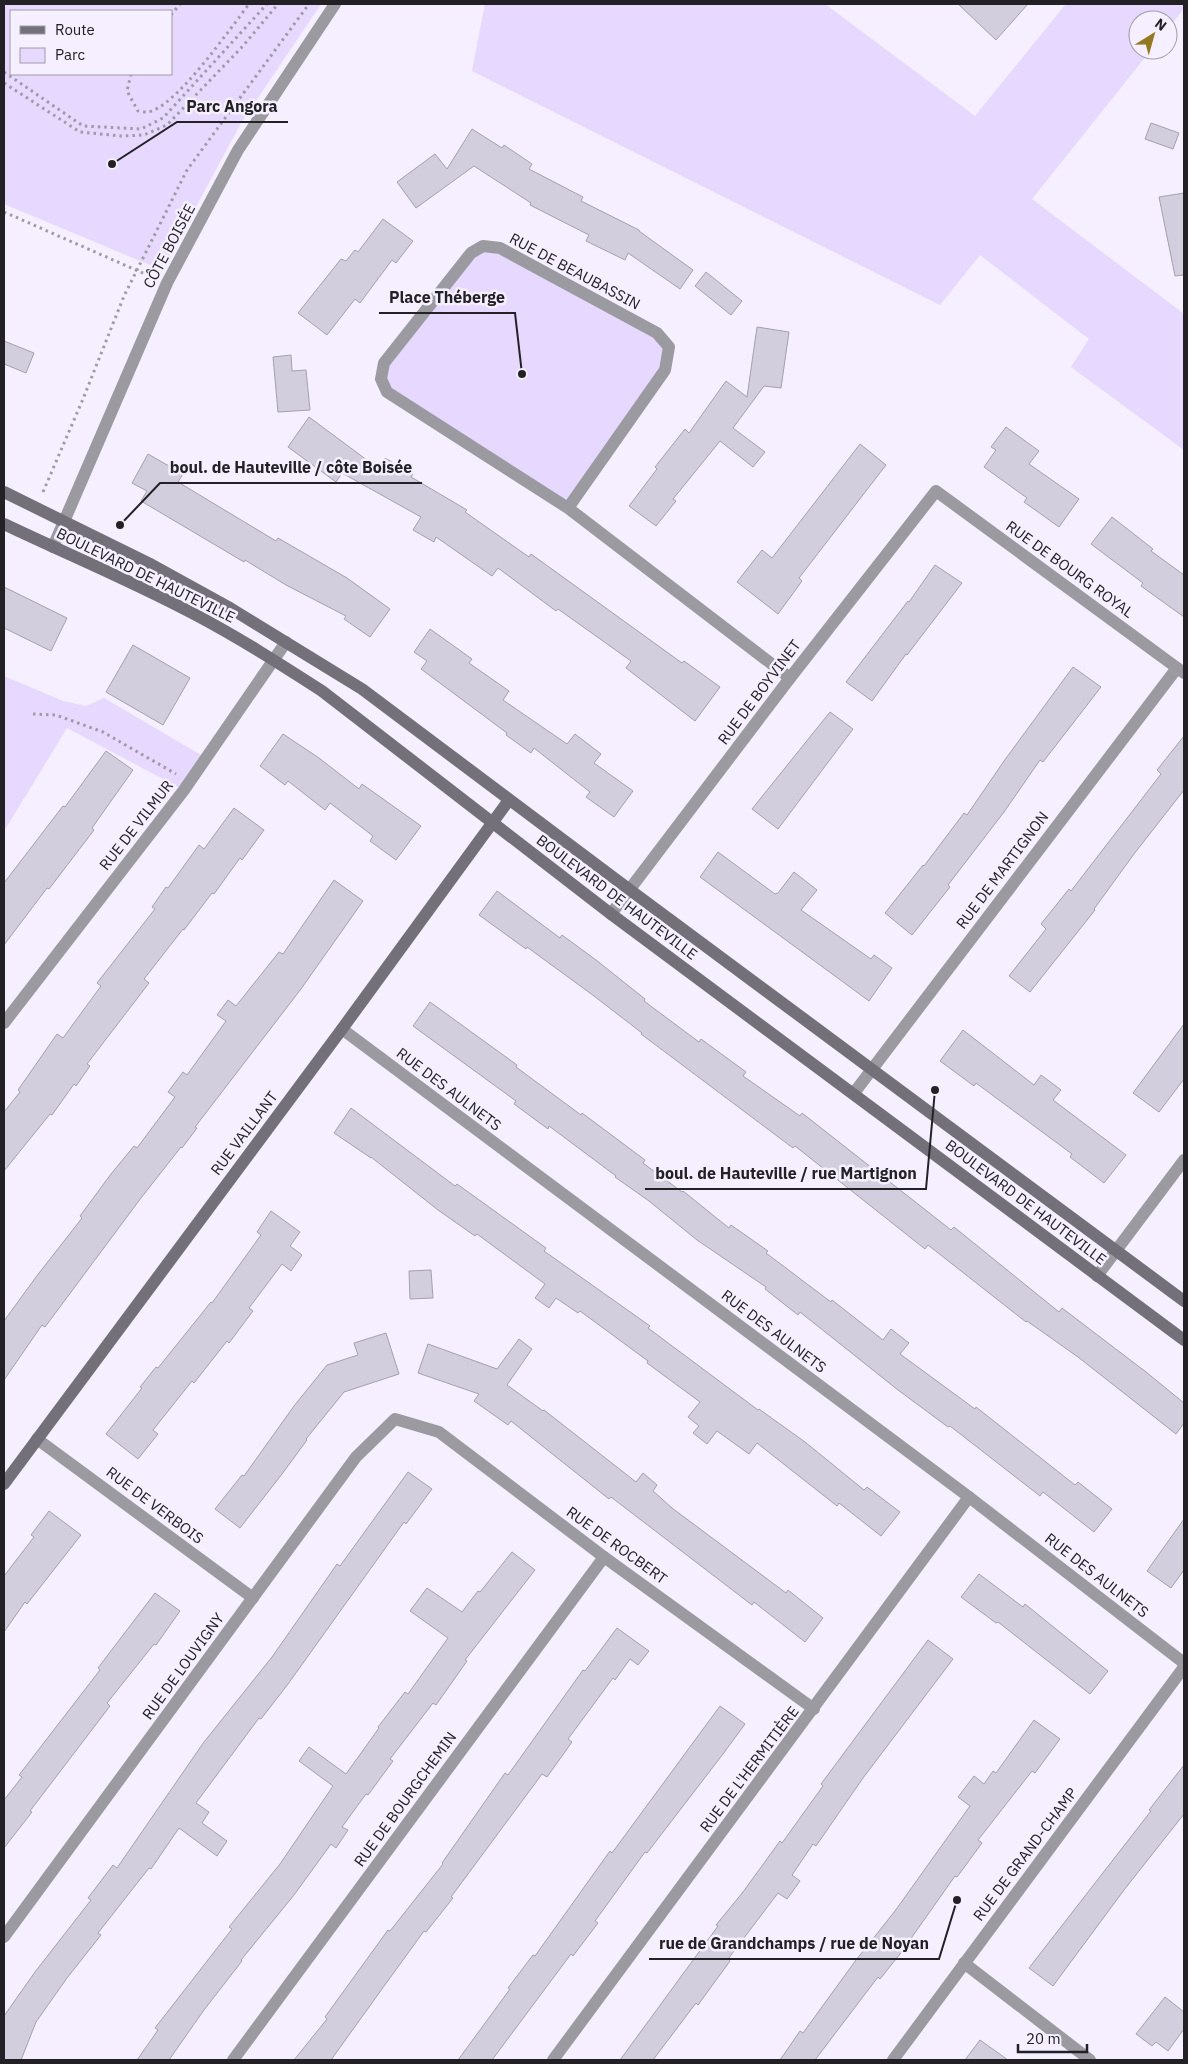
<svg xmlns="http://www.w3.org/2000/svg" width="1188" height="2064" font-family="'IBM Plex Sans',sans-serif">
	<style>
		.green { fill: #e6d8fe; fill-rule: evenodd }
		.building { fill: #d3cedd; stroke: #a5a0ae }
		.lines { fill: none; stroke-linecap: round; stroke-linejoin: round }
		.path { stroke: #9f9ba6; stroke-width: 3; stroke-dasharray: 2.5 4; stroke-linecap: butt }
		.street { stroke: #9c9aa1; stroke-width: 12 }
		.secondary { stroke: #737079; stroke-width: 12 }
		.labels { text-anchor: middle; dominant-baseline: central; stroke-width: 5; stroke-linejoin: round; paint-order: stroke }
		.street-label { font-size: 15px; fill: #232126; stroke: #f5efff }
		.leader { fill: none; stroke: #232126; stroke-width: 2 }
		.callout-dot { fill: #232126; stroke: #f5efff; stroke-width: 2 }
		.callout-label { font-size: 16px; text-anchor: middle; font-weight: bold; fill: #232126; stroke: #f5efff; stroke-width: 5; stroke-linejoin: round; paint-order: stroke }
	</style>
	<rect width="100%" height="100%" fill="#f5efff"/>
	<g class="green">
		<path d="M4,4H321L241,123L162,270L4,204ZM11,11H171V74H11Z"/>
		<path d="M485,4H825L975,116L1066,4H1184V8L1168,29V20H1138V50H1151L1032,199L1184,314V450L1071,367L1089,339L980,255L940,305L472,71Z"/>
		<path d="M500,248L669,347L665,370L568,508L387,392L384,363L471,253Z"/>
		<path d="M4,676L63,701L86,706L104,698L206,758L184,790L67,728L4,831Z"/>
	</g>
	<g class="building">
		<path d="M958,4H1028L996,40Z"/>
		<path d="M1151,123L1179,133L1173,149L1145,139Z"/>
		<path d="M472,129L502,148L504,145L532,164L529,169L583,197L581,201L639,230V231L693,270L680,289L628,253L625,260L586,241L589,235L530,205L531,203L474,166L416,208L397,182L435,154L447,169Z"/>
		<path d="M1184,193V275L1175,276L1159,197Z"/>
		<path d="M383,219L413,241L396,263L392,260L360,303L355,299L327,335L298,313L341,259L346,261L355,250L358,252Z"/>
		<path d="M706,272L742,301L731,315L695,286Z"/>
		<path d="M757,327L789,332L781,388L764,386L733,428L765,452L753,467L720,441L673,499L676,501L656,526L629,506L657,469L655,467L685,429L689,433L726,381L747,397Z"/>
		<path d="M4,341L34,353L26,373L4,364Z"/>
		<path d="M291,355L292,371L306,370L310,410L278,412L273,357Z"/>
		<path d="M309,417L379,469L385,458L413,474L411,477L467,510L465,512L529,557L531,554L682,663L684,661L720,687L695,721L626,668L631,661L558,609L556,611L498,568L492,576L436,537L434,542L413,530L421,517L342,473L336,482L288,447Z"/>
		<path d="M1006,427L1039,451L1029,464L1079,499L1059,527L1024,502L1027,498L984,467L996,450L991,447Z"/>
		<path d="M860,444L886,465L799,578L802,581L778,614L737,582L762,550L772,558Z"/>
		<path d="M148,454L183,474L178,482L276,541L278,538L347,578L390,609L370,637L344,619L346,616L286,585L245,560L244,562L141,501L147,491L132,483Z"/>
		<path d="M1112,517L1153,549L1151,551L1184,575V617L1141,586L1143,583L1091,544Z"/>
		<path d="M935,565L962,583L907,655L906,654L872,701L846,682L908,601L909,602Z"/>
		<path d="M4,587L67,618L51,651L4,628Z"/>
		<path d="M430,629L472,659L469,663L509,691L503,700L567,744L575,734L601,754L594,763L633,791L614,817L586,797L590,792L534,748L531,753L506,735L507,733L421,669L427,661L414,652Z"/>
		<path d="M133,645L190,678L163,725L106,692Z"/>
		<path d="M1073,667L1101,687L1043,762L1040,760L1004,812L948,885L950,887L912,935L885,913L923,865L924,866L964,813L967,815L1004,761Z"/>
		<path d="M830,712L853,729L778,829L752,809Z"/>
		<path d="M283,734L319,758L359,789L362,784L421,826L396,860L370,841L373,836L330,803L325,810L288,781L285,785L260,766Z"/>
		<path d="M1184,736V790L1134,854L1094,909L1095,910L1030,992L1009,976L1046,929L1041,924L1069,889L1071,891L1161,774L1157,770Z"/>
		<path d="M106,751L133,770L92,828L94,830L49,889L47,888L4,945V883L63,806L65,807Z"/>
		<path d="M234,808L264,830L242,860L240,858L214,894L212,893L184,930L183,929L144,979L149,983L87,1064L90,1066L76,1086L74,1084L52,1115L50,1114L4,1171V1112L20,1092L18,1090L57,1034L63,1038L101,986L97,983L155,909L152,907L166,887L168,888L199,845L204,849Z"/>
		<path d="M718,852L775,894L778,893L794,872L817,890L801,910L871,959L874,955L892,968L869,1001L700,877Z"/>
		<path d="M334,880L363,901L301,989L195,1127L197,1128L182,1148L181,1147L141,1198L45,1327L42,1325L4,1380V1321L36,1277L82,1218L80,1216L111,1174L134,1146L137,1148L175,1097L168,1092L183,1072L187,1075L226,1021L217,1015L228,1000L236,1006L279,952L283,954Z"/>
		<path d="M497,891L560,938L562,935L596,960L645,999L644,1001L699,1042L701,1039L746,1072L743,1076L800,1116L802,1113L951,1230L954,1227L1059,1312L1062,1308L1146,1372L1184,1403V1423L1176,1434L1078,1357L1027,1321L1026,1322L928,1245L925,1249L795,1146L793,1148L641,1034L642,1033L594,996L527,947L526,949L479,915Z"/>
		<path d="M430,1002L517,1065L516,1067L581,1115L582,1113L645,1160L643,1163L682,1192L683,1191L729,1228L731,1225L768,1251L766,1253L831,1302L832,1300L883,1340L891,1329L909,1343L900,1354L975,1409L976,1407L1075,1485L1078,1482L1112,1509L1094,1532L1043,1492L1040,1496L950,1426L948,1427L898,1390L800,1312L798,1315L765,1289L766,1287L697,1240L649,1201L615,1177L616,1176L549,1126L548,1129L514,1104L516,1101L413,1026Z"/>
		<path d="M1184,1024V1079L1159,1112L1133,1093Z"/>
		<path d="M963,1030L1034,1085L1041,1075L1061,1090L1053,1100L1126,1155L1104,1183L1070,1157L1072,1154L976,1083L974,1086L940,1061Z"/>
		<path d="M351,1108L455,1186L457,1184L546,1248L544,1251L650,1326L648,1328L758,1410L759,1409L805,1442L864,1490L867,1487L900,1512L881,1536L839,1503L837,1506L757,1443L749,1454L717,1431L707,1444L693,1433L699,1426L688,1417L700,1402L647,1363L648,1361L580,1311L578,1313L556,1298L549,1308L535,1298L545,1284L477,1234L475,1236L438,1210L371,1157V1158L334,1133Z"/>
		<path d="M271,1211L300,1232L290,1246L302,1255L291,1271L282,1264L249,1308L253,1311L229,1343L227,1341L194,1383L192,1381L153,1430L158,1434L138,1459L106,1434L142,1388L140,1387L156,1367L158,1368L211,1302L212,1303L261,1235L257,1232Z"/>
		<path d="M431,1270L433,1298L410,1299L409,1271Z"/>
		<path d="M386,1333L399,1374L344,1392L306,1439L307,1440L282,1474L240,1528L215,1509L242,1475L244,1476L294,1406L327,1365L358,1355L354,1343Z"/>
		<path d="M519,1339L532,1349L507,1385L543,1411L544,1410L636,1482L643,1473L657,1485L653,1491L672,1508L786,1593L788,1590L823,1618L805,1642L754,1602L752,1605L611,1497L609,1499L511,1421L508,1425L474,1401L479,1394L418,1373L428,1344L497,1369Z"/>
		<path d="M408,1472L432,1489L406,1524L404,1522L288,1684L261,1719L259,1718L196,1803L209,1812L202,1823L227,1841L217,1856L179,1828L151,1869L149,1868L98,1933L101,1935L67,1978L36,2022L21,2060H4V2016L35,1972L91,1900L88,1898L113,1865L117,1868L204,1742L272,1657L337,1564L340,1566Z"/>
		<path d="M49,1511L81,1535L27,1604L25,1602L4,1632V1576L34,1537L31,1535Z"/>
		<path d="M1184,1519V1570L1171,1588L1147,1571Z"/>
		<path d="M512,1552L535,1570L465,1660L467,1661L436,1705L433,1703L390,1759L393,1761L368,1795L366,1794L342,1827L348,1830L336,1848L331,1844L294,1895L241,1960L242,1961L204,2010L169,2060H137L158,2030L155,2028L232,1929L229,1927L280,1864L333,1786L299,1761L309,1747L346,1774L379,1728L378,1727L405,1692L408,1694L448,1638L410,1611L427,1588L462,1612L478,1591L480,1592Z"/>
		<path d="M979,1574L1023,1607L1025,1604L1108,1671L1090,1694L998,1622L996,1623L961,1597Z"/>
		<path d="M155,1593L180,1611L156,1645L154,1644L107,1703L110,1706L30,1811L32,1812L4,1848V1800L22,1777L19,1775L100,1670L98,1668Z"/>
		<path d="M617,1628L649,1651L638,1665L630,1659L615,1680L613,1678L568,1739L572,1742L547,1777L542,1774L451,1897L453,1898L426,1932L424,1931L387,1982L331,2060H294L327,2019L325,2017L388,1930L390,1931L443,1864L442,1863L505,1773L508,1775L583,1670L585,1671Z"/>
		<path d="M928,1640L953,1659L863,1778L816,1846L813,1844L792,1875L800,1881L787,1899L778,1893L728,1959L730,1961L698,2005L696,2003L653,2060H620L718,1926L716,1925L743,1892L780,1841L782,1843L823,1786L821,1784Z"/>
		<path d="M720,1706L745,1724L723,1754L647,1853L645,1852L595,1921L598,1923L573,1956L571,1954L492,2060H458L510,1989L508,1988L533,1955L535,1956L610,1851L612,1853Z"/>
		<path d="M1034,1720L1060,1739L1035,1773L1032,1771L978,1840L982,1843L957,1877L955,1876L900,1954L880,1979L878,1977L815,2060H780L800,2031L803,2033L856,1960L895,1911L970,1806L958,1797L974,1776L984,1784L993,1771L996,1773Z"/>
		<path d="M1184,1765V1814L1124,1890L1053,1986L1029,1968L1151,1811L1149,1810Z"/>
		<path d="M1165,1997L1184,2012V2029L1168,2051L1156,2042L1152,2046L1136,2034Z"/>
		<path d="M980,2040L1008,2060H965Z"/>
	</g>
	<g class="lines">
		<g class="path">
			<path d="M171,15L180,4"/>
			<path d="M4,72L83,126L141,129L163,118L267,4"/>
			<path d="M131,74L127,91L138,111C140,111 143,112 146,112C173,112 232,26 249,4"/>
			<path d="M4,83L80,132L121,136L144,135L167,125L243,46L278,4"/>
			<path d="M4,212L152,277"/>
			<path d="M43,492L83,399L124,296L187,170L309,4"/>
			<path d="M33,714L56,715L103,732L176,774"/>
		</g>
		<g class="street">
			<path d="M568,508L665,370L669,347L657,333L500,248L483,246L471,253L384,363L381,379L387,392L568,508L790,678"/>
			<path d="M53,547L167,283L238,150L335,4"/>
			<path d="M611,914L790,678L936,491L1184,673"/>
			<path d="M4,1023L184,790L286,642"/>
			<path d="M342,1029L969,1497L1184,1663"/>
			<path d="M854,1093L1177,668"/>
			<path d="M1097,1276L1184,1160"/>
			<path d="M37,1439L253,1598"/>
			<path d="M4,1937L356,1457L395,1419L439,1432L604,1557L814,1709"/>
			<path d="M964,1963L1090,2060"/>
			<path d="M233,2060L604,1557"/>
			<path d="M553,2060L969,1497"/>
			<path d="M893,2060L1184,1667"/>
		</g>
		<g class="secondary">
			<path d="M4,492L152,565L230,608L362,689L630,890L1184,1301"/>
			<path d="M4,524C67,554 132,581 194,614C238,637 280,664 322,691L611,914L1184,1340"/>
			<path d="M4,1484L342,1029L509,800"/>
		</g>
	</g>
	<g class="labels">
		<g class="street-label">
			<text transform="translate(169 246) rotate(-62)">CÔTE BOISÉE</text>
			<text transform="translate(575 271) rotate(28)">RUE DE BEAUBASSIN</text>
			<text transform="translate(1070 569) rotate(36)">RUE DE BOURG ROYAL</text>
			<text transform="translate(146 575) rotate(26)">BOULEVARD DE HAUTEVILLE</text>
			<text transform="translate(759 692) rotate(-53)">RUE DE BOYVINET</text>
			<text transform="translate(136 825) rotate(-52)">RUE DE VILMUR</text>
			<text transform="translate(1002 870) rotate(-53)">RUE DE MARTIGNON</text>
			<text transform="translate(617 897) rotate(37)">BOULEVARD DE HAUTEVILLE</text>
			<text transform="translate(449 1089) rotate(37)">RUE DES AULNETS</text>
			<text transform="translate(244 1133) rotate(-53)">RUE VAILLANT</text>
			<text transform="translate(1026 1202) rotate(37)">BOULEVARD DE HAUTEVILLE</text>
			<text transform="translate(774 1331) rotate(37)">RUE DES AULNETS</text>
			<text transform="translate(155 1505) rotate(37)">RUE DE VERBOIS</text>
			<text transform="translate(617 1545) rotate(36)">RUE DE ROCBERT</text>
			<text transform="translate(1097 1575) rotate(38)">RUE DES AULNETS</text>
			<text transform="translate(183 1666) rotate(-54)">RUE DE LOUVIGNY</text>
			<text transform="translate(749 1769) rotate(-53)">RUE DE L'HERMITIÈRE</text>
			<text transform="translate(405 1799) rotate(-54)">RUE DE BOURGCHEMIN</text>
			<text transform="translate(1025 1854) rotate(-53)">RUE DE GRAND-CHAMP</text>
		</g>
	</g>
	<path class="leader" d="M112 164L177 122H288M522 374L515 313H379M120 525L160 483H422M935 1090L926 1189H645M957 1900L939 1959H649"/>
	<g class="callout-dot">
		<circle cx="112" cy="164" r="5"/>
		<circle cx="522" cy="374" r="5"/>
		<circle cx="120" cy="525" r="5"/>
		<circle cx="935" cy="1090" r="5"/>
		<circle cx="957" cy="1900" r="5"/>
	</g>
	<g class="callout-label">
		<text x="232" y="112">Parc Angora</text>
		<text x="447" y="303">Place Théberge</text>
		<text x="291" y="473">boul. de Hauteville / côte Boisée</text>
		<text x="786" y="1179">boul. de Hauteville / rue Martignon</text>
		<text x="794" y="1949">rue de Grandchamps / rue de Noyan</text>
	</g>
	<rect width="1188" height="2064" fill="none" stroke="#232126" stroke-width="10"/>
	<rect x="10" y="10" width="162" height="65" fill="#f5efff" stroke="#a19da8"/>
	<rect x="20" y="26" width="25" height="8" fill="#737079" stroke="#a19da8"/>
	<text x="55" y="35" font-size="15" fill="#232126">Route</text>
	<rect x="20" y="48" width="25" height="15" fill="#e6d8fe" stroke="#a19da8"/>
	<text x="55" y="60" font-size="15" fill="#232126">Parc</text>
	<g transform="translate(1153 35) rotate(37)"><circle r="24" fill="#f5efff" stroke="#a19da8"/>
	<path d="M0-4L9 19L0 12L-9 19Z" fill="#937920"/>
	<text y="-8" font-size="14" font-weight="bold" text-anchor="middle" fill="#232126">N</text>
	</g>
	<path d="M1018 2044v8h69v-8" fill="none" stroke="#232126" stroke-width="2.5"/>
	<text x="1026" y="2044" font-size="15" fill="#232126" stroke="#f5efff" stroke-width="4" paint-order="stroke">20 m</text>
</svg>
